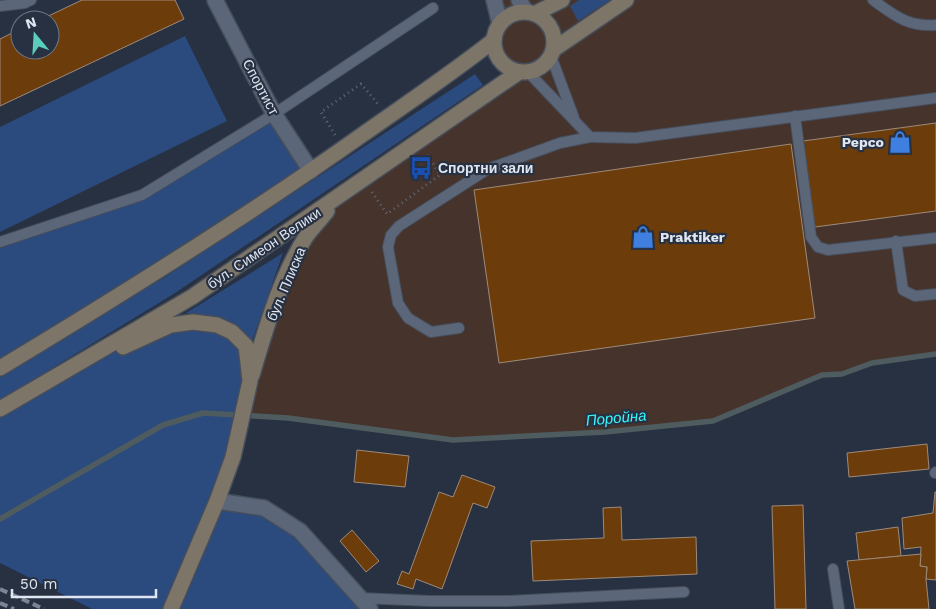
<svg xmlns="http://www.w3.org/2000/svg" width="936" height="609" font-family="'Work Sans',sans-serif">
	<style>
		.commercial { fill: #46342c }
		.green { fill: #2b4a7d }
		.lines { fill: none; stroke-linecap: round; stroke-linejoin: round }
		.stream { stroke: #4e5c5f; stroke-width: 5.5 }
		.building { fill: #6c3d0b; stroke: #9e8a7a }
		.lane-casing { stroke: #464e5c; stroke-width: 12 }
		.street-casing { stroke: #464e5c; stroke-width: 18 }
		.secondary-casing { stroke: #464e5c; stroke-width: 18 }
		.path { stroke: #5f6877; stroke-width: 3; stroke-dasharray: 1 4; stroke-linecap: butt }
		.lane { stroke: #5b6679; stroke-width: 10 }
		.street { stroke: #5b6679; stroke-width: 15 }
		.secondary { stroke: #7d7567; stroke-width: 15 }
		.rail { stroke: #7b8492; stroke-width: 4; stroke-dasharray: 8 4; stroke-linecap: butt }
		.labels { text-anchor: middle; dominant-baseline: central; stroke-width: 4.5; stroke-linejoin: round; paint-order: stroke }
		.street-label { font-size: 14px; fill: #dfe6f1; stroke: #273142 }
		.poi-label { font-size: 14px; font-weight: bold; fill: #dfe6f1; stroke: #273142; text-anchor: start }
		.water-label { font-size: 15px; font-style: italic; fill: #3af6fa; stroke: #273142 }
	</style>
	<rect width="100%" height="100%" fill="#273142"/>
	<path class="commercial" d="M494,0H936V354L872,363L842,374L822,375L713,421L605,432L453,440L288,418L243,416L277,297L340,197L519,72L498,57L494,40L500,24Z"/>
	<g class="green">
		<path d="M579,0H610L578,21L570,6Z"/>
		<path d="M185,36L227,121L0,232V127Z"/>
		<path d="M475,74L483,85L172,295L0,400V375L22,363L165,277Z"/>
		<path d="M274,114L311,171L0,368V242L142,195Z"/>
		<path d="M283,253L251,344C232,317 217,317 186,313Z"/>
		<path d="M171,325L232,332L250,379L217,500L264,508L300,531L370,609H92L0,563V409L40,386Z"/>
	</g>
	<g class="lines">
		<path class="stream" d="M0,519L163,425L203,413L288,418L453,440L605,432L713,421L822,375L842,374L872,363L936,354"/>
	</g>
	<g class="building">
		<path d="M82,0H175L184,19L0,106V39L20,29V50H50V20H40Z"/>
		<path d="M936,123V211L815,227L803,141Z"/>
		<path d="M791,144L815,318L499,363L474,190Z"/>
		<path d="M927,444L929,469L849,477L847,453Z"/>
		<path d="M357,450L409,456L405,487L354,482Z"/>
		<path d="M462,475L495,487L487,508L473,503L442,589L416,579L413,589L397,584L402,571L409,574L439,492L453,497Z"/>
		<path d="M935,492H936V580L926,579L927,567L920,566L921,547L904,549L902,518L933,513Z"/>
		<path d="M803,505L806,609H775L772,506Z"/>
		<path d="M621,507L622,540L696,537L697,574L533,581L531,541L604,538L603,508Z"/>
		<path d="M898,527L901,556L859,560L856,533Z"/>
		<path d="M352,530L379,561L366,572L340,541Z"/>
		<path d="M921,554L920,566L927,567L926,579L929,609H855L847,561Z"/>
	</g>
	<g class="lines">
		<defs>
			<g id="lane">
				<path d="M873,0C895,16 908,27 936,25"/>
				<path d="M0,6L25,3L31,0"/>
				<path d="M551,56L574,118"/>
				<path d="M528,72L590,137L635,138L936,98"/>
				<path d="M795,116L811,237L818,247L828,250L936,238"/>
				<path d="M896,241L903,290L915,296L936,294"/>
				<path d="M0,242L142,195L274,114L433,8"/>
				<path d="M459,328L431,332L408,318L398,303L388,247L391,235L399,226L488,169L560,143L590,137"/>
				<path d="M935,473L936,472"/>
				<path d="M833,569L839,609"/>
				<path d="M360,598L430,601H508L684,592"/>
			</g>
			<g id="street">
				<path d="M215,0L274,114L311,171"/>
				<path d="M494,0L500,24"/>
				<path d="M519,0L526,12"/>
				<path d="M217,501L264,508L300,531L370,609"/>
			</g>
			<g id="secondary">
				<circle cx="524" cy="42" r="30"/>
				<path d="M536,13L562,0"/>
				<path d="M554,49L626,0"/>
				<path d="M123,347L171,325L193,322L217,325L232,332L246,346L250,381L233,457L217,501L171,609"/>
				<path d="M0,368C123,294 245,218 362,135C406,104 451,74 494,40"/>
				<path d="M252,375C266,328 280,277 307,235C313,227 321,219 327,211"/>
				<path d="M0,409L192,297L519,72"/>
			</g>
		</defs>
		<use href="#lane" class="lane-casing"/>
		<use href="#street" class="street-casing"/>
		<use href="#secondary" class="secondary-casing"/>
		<g class="path">
			<path d="M335,135L321,112L361,84L379,105"/>
			<path d="M372,192L387,214L440,175L427,154"/>
		</g>
		<use href="#lane" class="lane"/>
		<use href="#street" class="street"/>
		<use href="#secondary" class="secondary"/>
		<g class="rail">
			<path d="M0,589L44,609"/>
			<path d="M0,603L14,609"/>
		</g>
	</g>
	<defs>
		<symbol id="shop-bare" viewBox="-9 -9 18 18"><path d="M-5-2.5h2.3a2.7 3.5 0 0 1 5.4 0H5L5.5 6h-11ZM-1.5-2.5h3a1.5 2.3 0 0 0-3 0Z" fill="#3f7fe0" stroke="#273142" stroke-width="2.5" paint-order="stroke"/></symbol>
		<symbol id="bus-bare" viewBox="-9 -9 18 18"><path d="M-5-6H5V4H4V6H2V4H-2V6H-4V4H-5ZM-3.5-4V0h7V-4ZM-3.5 1.2v1.5H-2V1.2ZM2 1.2v1.5H3.5V1.2Z" fill="#1a4fb4" stroke="#273142" stroke-width="2.5" paint-order="stroke"/></symbol>
	</defs>
	<g fill-rule="evenodd">
		<use href="#shop-bare" x="884" y="126" width="32" height="32"/>
		<use href="#bus-bare" x="405" y="152" width="32" height="32"/>
		<use href="#shop-bare" x="627" y="221" width="32" height="32"/>
	</g>
	<g class="labels">
		<g class="street-label">
			<text transform="translate(261 87) rotate(62)">Спортист</text>
			<text transform="translate(264 248) rotate(-34)">бул. Симеон Велики</text>
			<text transform="translate(286 284) rotate(-67)">бул. Плиска</text>
		</g>
		<g class="poi-label">
			<text x="884" y="142" text-anchor="end">Pepco</text>
			<text x="438" y="168">Спортни зали</text>
			<text x="660" y="237">Praktiker</text>
		</g>
		<g class="water-label">
			<text transform="translate(616 418) rotate(-5)">Поройна</text>
		</g>
	</g>
	<g transform="translate(35 35) rotate(342)"><circle r="24" fill="#273142" stroke="#717988"/>
	<path d="M0-4L9 19L0 12L-9 19Z" fill="#59cebe"/>
	<text y="-8" font-size="14" font-weight="bold" text-anchor="middle" fill="#dfe6f1">N</text>
	</g>
	<path d="M12 589v8h144v-8" fill="none" stroke="#dfe6f1" stroke-width="2.5"/>
	<text x="20" y="589" font-size="15" fill="#dfe6f1" stroke="#273142" stroke-width="4" paint-order="stroke">50 m</text>
</svg>
